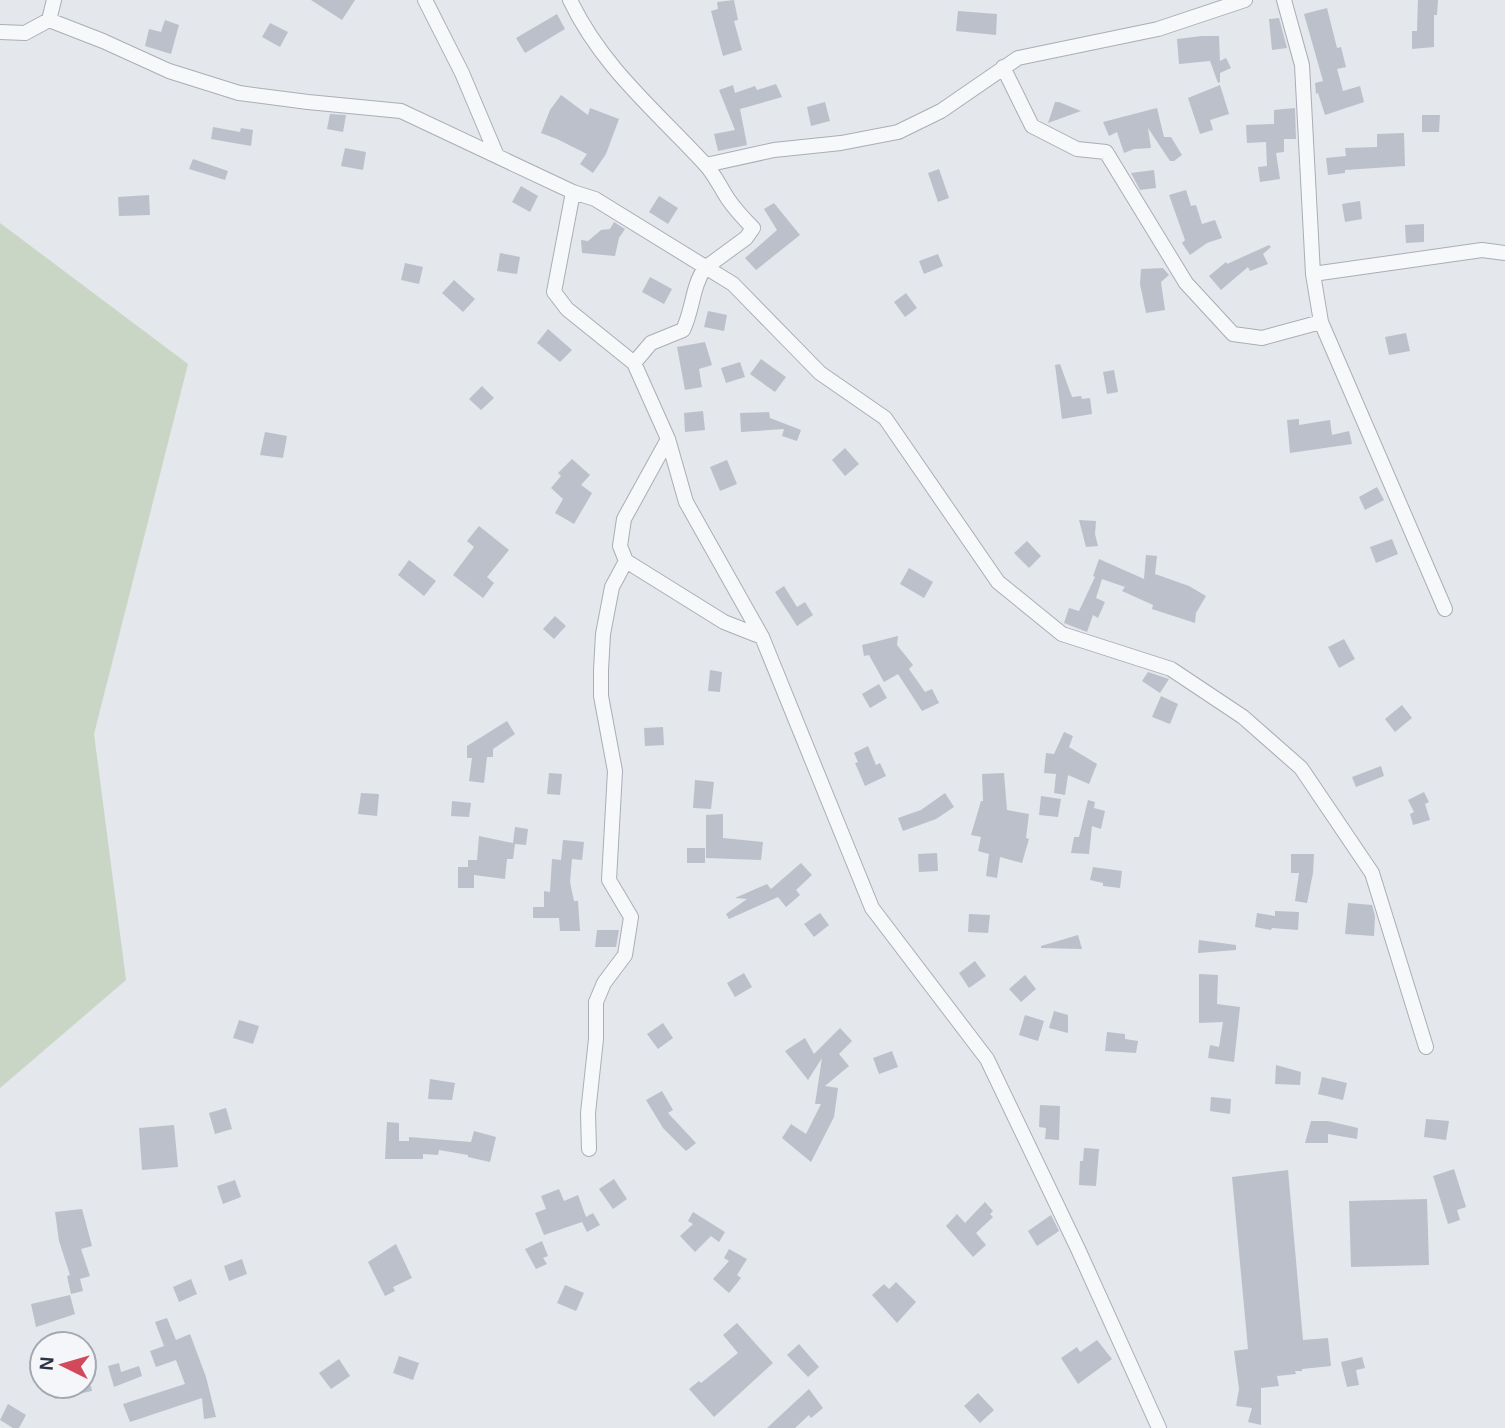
<svg xmlns="http://www.w3.org/2000/svg" width="1505" height="1428" font-family="Arial,sans-serif">
<style>
.green{fill:#c9d6c5}
.building{fill:#bbc0ca}
.lines{fill:none;stroke-linecap:round;stroke-linejoin:round}
.street-casing{stroke:#a9aeb7;stroke-width:16}
.street{stroke:#f7f8fa;stroke-width:14}
</style>
<rect width="100%" height="100%" fill="#e4e7ec"/>
<!-- green -->
<path class="green" d="M0,223L188,364L94,734L126,980L0,1088Z"/>
<!-- building -->
<path class="building" d="M311,0H355L342,20Z
M734,0L738,20L734,21L742,50L723,56L711,11L718,9L717,2Z
M1418,0H1438L1437,15H1434V47L1412,49V31H1417Z
M1327,8L1337,48L1341,47L1346,67L1337,69L1343,91L1360,86L1364,102L1325,115L1318,93L1316,94L1315,83L1323,81L1304,14Z
M958,11L997,14L996,35L956,31Z
M557,14L565,29L525,53L516,38Z
M1279,18L1287,48L1272,50L1269,19Z
M165,20L179,25L171,54L145,46L149,29L161,32Z
M270,23L288,32L280,47L262,37Z
M1202,36H1219L1220,61L1226,58L1231,68L1220,73V82L1218,83L1210,61L1179,64L1177,39Z
M776,84L782,97L740,109L747,145L718,151L714,134L735,130L719,90L733,85L735,93L755,86L757,90Z
M1220,85L1229,114L1210,120L1213,130L1200,134L1188,98Z
M561,95L588,115L590,108L619,119L606,154L593,173L580,164L587,154L557,139L541,133L550,110Z
M825,102L830,121L811,126L807,107Z
M1055,102H1059L1081,111L1048,123Z
M1157,108L1164,137H1171L1182,155L1174,161H1170L1148,128L1151,148L1134,149L1124,153L1117,132L1109,136L1103,122Z
M1295,108L1296,139H1284V152L1276,153L1280,179L1260,182L1258,167L1267,166L1266,142L1247,143L1246,125L1274,124V110Z
M330,114L346,115L343,132L327,129Z
M1422,115H1440L1439,132H1422Z
M213,127L240,132L241,128L253,130L251,146L211,139Z
M1404,133L1405,166L1345,170V173L1328,175L1326,158L1346,156L1345,148L1377,147V134Z
M345,148L366,152L363,170L341,166Z
M193,159L228,171L225,180L189,169Z
M939,169L949,198L938,202L928,173Z
M1154,170L1156,188L1140,190L1131,173Z
M521,186L538,196L530,212L512,202Z
M1186,190L1191,206L1196,205L1202,224L1215,220L1222,238L1207,243L1190,255L1182,243L1185,240L1169,195Z
M149,195L150,215L119,216L118,197Z
M659,196L678,208L668,224L649,212Z
M1360,201L1362,219L1345,222L1342,204Z
M774,203L800,235L756,270L745,258L777,230L764,209Z
M614,222L625,229L619,238L615,256L582,253L581,240L588,241L601,230L610,229Z
M1424,224V242L1406,243L1405,225Z
M1269,245L1271,247L1263,254L1268,264L1250,271L1248,267L1221,290L1209,276L1226,262L1227,264Z
M500,253L520,257L517,274L497,271Z
M938,254L943,266L924,274L919,261Z
M405,263L423,267L419,284L401,280Z
M1163,268L1169,275L1161,282L1165,310L1146,313L1140,284L1141,269Z
M650,277L672,289L664,304L642,292Z
M454,280L475,299L463,312L442,293Z
M906,293L917,308L905,317L894,302Z
M708,311L727,315L724,331L704,327Z
M548,329L572,350L560,362L537,343Z
M1406,333L1410,351L1389,355L1385,337Z
M705,342L712,365L699,369L702,387L685,390L677,347Z
M761,359L786,377L775,392L750,374Z
M740,362L745,377L726,383L721,368Z
M1060,364L1072,397L1081,396L1082,399L1090,398L1092,414L1062,419L1055,365Z
M1114,370L1118,392L1107,394L1103,372Z
M482,386L494,398L481,410L469,399Z
M703,411L705,430L685,432L684,413Z
M769,412L770,418L801,430L797,441L782,436L784,429L741,432L740,413Z
M1299,419V425L1330,420L1332,435L1349,431L1352,444L1290,453L1287,420Z
M265,432L287,436L283,458L260,455Z
M845,448L859,464L845,476L832,460Z
M572,459L590,475L581,485L592,493L574,524L555,513L563,499L551,488L561,476L558,473Z
M727,460L737,484L720,491L710,467Z
M1377,487L1384,500L1365,510L1359,497Z
M1079,520L1096,521L1095,534L1098,546L1086,547Z
M479,526L509,550L487,577L494,583L483,598L453,575L474,547L467,541Z
M1392,539L1398,554L1376,563L1370,547Z
M1027,541L1041,556L1029,568L1014,553Z
M1146,555L1157,556L1155,574L1189,586L1206,596L1196,613L1195,623L1152,609L1153,605L1122,591L1125,587L1102,579L1096,598L1105,602L1098,618L1093,615L1087,632L1064,623L1069,608L1079,611L1095,577L1093,576L1099,559L1144,579Z
M409,560L436,581L424,596L398,575Z
M909,568L933,582L924,598L900,584Z
M784,586L797,607L805,602L813,615L797,626L775,592Z
M555,616L566,626L554,639L543,629Z
M898,636L897,645L913,665L909,669L925,692L932,689L939,703L922,711L898,674L884,682L869,655L864,656L862,645Z
M1344,639L1355,659L1339,668L1328,647Z
M710,670L722,672L720,692L708,691Z
M1148,672L1169,679L1160,693L1142,681Z
M879,684L887,698L870,708L862,694Z
M1161,696L1178,704L1170,724L1152,717Z
M1402,705L1412,718L1395,732L1385,719Z
M507,721L515,734L493,749V757H487L484,783L469,781L472,758H467V746Z
M663,727L664,745L645,746L644,728Z
M1064,732L1073,736L1069,747L1097,764L1089,784L1068,775L1065,795L1054,793L1056,774L1044,773L1046,753L1054,754Z
M868,746L876,765L880,763L886,776L865,786L855,763L858,762L854,753Z
M1381,766L1384,776L1356,787L1352,777Z
M549,773L562,774L560,795L547,794Z
M1004,773L1007,810L1029,814L1026,838L1029,839L1022,863L1000,857L997,878L986,876L989,854L978,851L981,837L971,835L981,801H983L982,774Z
M695,780L714,782L711,809L693,808Z
M1424,792L1429,802L1425,804L1430,820L1413,825L1410,814L1414,812L1408,800Z
M361,793L379,794L377,816L358,814Z
M945,793L954,807L936,819L903,831L898,818L921,810Z
M1041,796L1061,799L1058,817L1039,815Z
M1088,800L1095,802L1094,808L1105,811L1101,829L1092,826L1089,854L1071,853L1074,837H1079Z
M452,801L471,803L469,817L451,816Z
M723,814V838L763,842L761,860L706,858V815Z
M515,827L528,829L526,845L515,844L513,859H507L505,879L474,875V888H458V867H468V860H477L479,836L513,843Z
M563,840L584,842L582,860L572,859L570,882L574,901H578L580,931H560L559,918H533V907H544V891L550,892L552,859L561,860Z
M687,848H705V863H687Z
M937,853L938,871L919,872L918,854Z
M1291,854H1314L1313,873L1307,903L1295,901L1299,873H1291Z
M801,863L812,875L796,890L800,895L786,907L778,897L729,919L726,914L747,899L735,898L767,884L771,889Z
M1093,867L1122,871L1120,888L1103,886V883L1090,880Z
M1348,903L1372,905L1375,916L1374,936L1345,934Z
M1275,911L1299,912L1298,930L1272,928L1271,930L1255,927L1257,913L1275,916Z
M820,913L829,925L814,937L804,924Z
M969,914L990,915L988,933L968,932Z
M597,930H619L616,947H595Z
M1078,935L1082,949L1041,948V946Z
M1199,940L1236,945V950L1198,953Z
M975,961L986,976L969,988L959,973Z
M744,973L752,987L735,997L727,983Z
M1199,974L1218,975L1217,1004L1240,1007L1234,1062L1208,1058L1210,1045L1219,1047L1223,1022L1199,1023Z
M1025,975L1036,989L1021,1002L1009,989Z
M1054,1011L1068,1015V1033L1049,1028Z
M1025,1015L1044,1021L1038,1041L1019,1035Z
M239,1020L259,1026L253,1044L233,1038Z
M663,1023L673,1038L658,1049L647,1034Z
M840,1028L852,1041L839,1054L849,1066L825,1086L838,1088L834,1117L811,1162L782,1138L791,1124L806,1134L821,1104H815L822,1058L808,1080L785,1051L805,1038L814,1054Z
M1107,1032L1125,1034V1039L1138,1041L1136,1053L1105,1051Z
M892,1051L898,1067L879,1074L873,1058Z
M1276,1065L1301,1072L1300,1085L1275,1084Z
M1322,1077L1347,1083L1343,1100L1318,1094Z
M430,1079L455,1083L452,1100L428,1099Z
M662,1091L673,1110L668,1113L696,1143L686,1151L663,1128L646,1100Z
M1211,1097L1231,1099L1230,1114L1210,1111Z
M1040,1105L1060,1106L1059,1140L1045,1139L1046,1128L1039,1127Z
M226,1108L232,1129L215,1134L209,1113Z
M1426,1119L1449,1121L1446,1140L1424,1137Z
M1311,1121H1328L1358,1128L1357,1139L1328,1134V1143H1305Z
M387,1122L399,1123V1141H409V1137L471,1142L474,1131L496,1137L490,1162L468,1157V1155L439,1150L438,1155L423,1154V1159H385Z
M174,1125L178,1167L142,1170L139,1128Z
M1084,1148L1099,1149L1096,1186L1079,1185L1080,1161H1083Z
M1454,1169L1466,1207L1457,1210L1460,1220L1448,1224L1433,1176Z
M1288,1170L1303,1340L1328,1338L1331,1366L1302,1369V1371H1295L1296,1374L1277,1376L1279,1386L1261,1388V1425L1248,1422L1252,1408L1236,1406L1239,1389L1234,1351L1248,1349L1232,1177Z
M614,1179L627,1199L613,1209L599,1189Z
M235,1180L241,1197L223,1204L217,1186Z
M559,1189L564,1201L578,1195L586,1217L593,1213L600,1225L587,1232L582,1222L544,1235L535,1213L546,1209L541,1196Z
M1427,1199L1429,1265L1351,1267L1349,1201Z
M985,1202L993,1211L990,1214L993,1217L976,1233L986,1245L973,1257L946,1226L957,1214L965,1223Z
M82,1209L92,1246L81,1249L90,1276L80,1279L83,1291L71,1294L67,1276L70,1275L59,1241L55,1212Z
M693,1212L725,1232L719,1242L711,1236L695,1252L680,1236L693,1224L688,1221Z
M1051,1215L1059,1231L1037,1246L1028,1231Z
M542,1241L548,1256L543,1258L547,1264L536,1269L525,1249Z
M396,1244L412,1278L393,1287L395,1291L385,1296L368,1262Z
M729,1249L747,1259L737,1275L741,1278L729,1293L713,1279L729,1261L724,1258Z
M242,1259L247,1274L229,1281L224,1266Z
M191,1279L197,1294L179,1302L173,1287Z
M896,1282L916,1302L897,1323L872,1295L884,1284L889,1289Z
M565,1285L584,1293L576,1311L557,1303Z
M70,1295L75,1314L36,1327L31,1304Z
M167,1318L176,1340L190,1334L206,1377L216,1417L204,1419L202,1398L130,1422L123,1404L185,1384L176,1360L156,1367L150,1351L164,1346L155,1322Z
M737,1323L773,1363L714,1417L689,1389L699,1381L701,1383L738,1353L723,1335Z
M1097,1340L1112,1359L1078,1384L1061,1358L1077,1347L1080,1352Z
M799,1344L819,1367L808,1377L787,1355Z
M399,1356L419,1363L413,1380L393,1373Z
M1362,1357L1365,1368L1356,1370L1359,1385L1347,1387L1341,1362Z
M339,1359L350,1376L331,1389L319,1373Z
M119,1363L121,1372L139,1366L142,1376L114,1387L108,1366Z
M52,1386H91L92,1391L55,1399Z
M809,1389L823,1408L811,1418L809,1415L795,1428H767Z
M978,1393L994,1410L980,1423L964,1406Z
M8,1404L26,1415L19,1428H13L0,1420Z"/>
<g class="lines">
<!-- street casing -->
<g class="street-casing">
<path id="street" d="M425,0L462,73L497,156
M570,0C602,67 655,110 704,163C714,173 720,187 728,199C735,209 744,219 753,228L746,238L705,268C692,286 693,310 683,330L651,343L634,363
M1284,0L1302,65L1313,274L1482,250L1505,253
M49,20L54,0
M0,32L25,33L49,20L103,41L169,71L239,93L308,102L401,111L573,192L554,292L567,309L634,363L668,439L686,502L762,637L872,908L987,1059L1078,1249L1159,1428
M1003,67L1032,126L1077,149L1106,152L1186,283L1233,334L1262,338L1321,322
M706,165L774,150L841,143L898,132L941,111L1018,58L1158,29L1245,0
M573,192L595,199L733,284L820,373L885,418L998,582L1062,634L1171,669L1243,717L1301,768L1372,873L1426,1047
M1313,274L1321,322L1445,609
M668,439L624,519L620,546L626,561L724,622L762,637
M589,1149L588,1113L596,1039V1002L604,983L625,955L631,917L609,880L615,771L601,696V670L603,634L612,587L626,561"/>
</g>
<!-- street -->
<use href="#street" class="street"/>
</g>
<!-- north arrow -->
<g transform="translate(63 1365) rotate(275)"><circle r="33" fill="#f4f6f9" stroke="#a4a8b1" stroke-width="2"/>
<path d="M0-5L12 26L0 18L-12 26Z" fill="#d1495b"/>
<text y="-10" font-size="19" font-weight="bold" text-anchor="middle" fill="#2b3445">N</text>
</g>
</svg>
